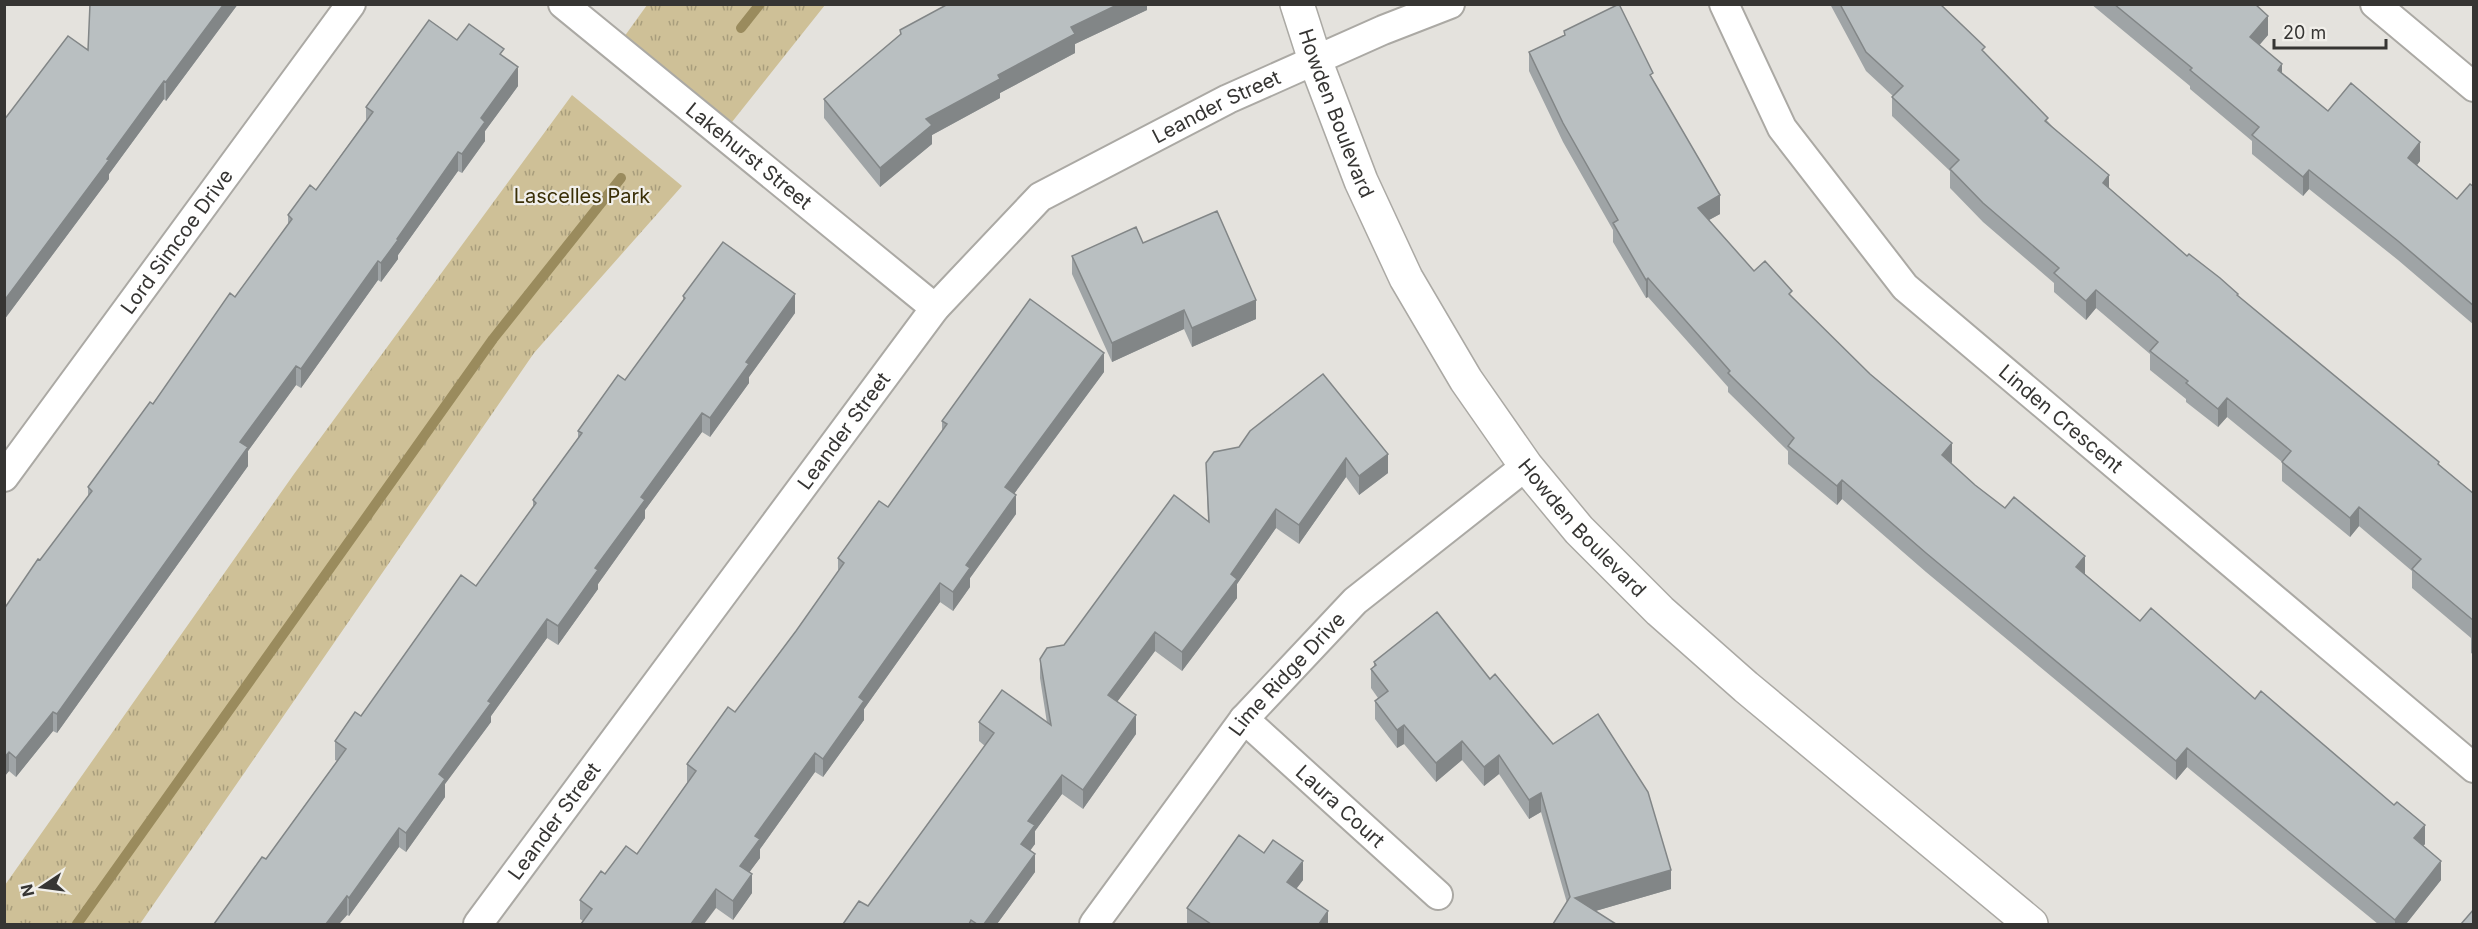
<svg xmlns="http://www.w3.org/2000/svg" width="2478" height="929" font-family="Inter,sans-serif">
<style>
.park{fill:url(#park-tufts)}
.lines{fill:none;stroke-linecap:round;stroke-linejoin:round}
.stream{stroke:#9a8b5d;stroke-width:10}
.minor-casing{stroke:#aba9a4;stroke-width:32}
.tertiary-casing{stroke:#aba9a4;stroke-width:36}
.minor{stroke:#fff;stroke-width:28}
.tertiary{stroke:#fff;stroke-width:33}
.wall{fill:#9fa4a6}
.shaded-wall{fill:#828687}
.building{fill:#b9bfc1;stroke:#828687;stroke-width:1.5}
.labels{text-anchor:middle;stroke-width:4.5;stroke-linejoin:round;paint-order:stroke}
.street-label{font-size:20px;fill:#363533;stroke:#f1efea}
.park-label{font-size:20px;fill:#3a2f06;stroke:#f1efea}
</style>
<defs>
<pattern id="park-tufts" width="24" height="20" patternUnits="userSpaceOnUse" patternTransform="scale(1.5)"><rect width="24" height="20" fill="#cec097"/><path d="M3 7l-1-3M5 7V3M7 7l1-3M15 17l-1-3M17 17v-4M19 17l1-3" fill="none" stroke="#a89d7c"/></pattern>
</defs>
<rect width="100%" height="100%" fill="#e4e2dd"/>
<!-- park -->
<path class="park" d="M647,5H825L732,122L624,37Z
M572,95L682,186L534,353L140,924H5V885L294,474Z"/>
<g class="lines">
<!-- stream -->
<path class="stream" d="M741,28L760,4
M77,924L493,339L621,178"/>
<!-- minor casing -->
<g class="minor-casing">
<g id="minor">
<path id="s1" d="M563,4L935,308"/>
<path id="s2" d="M1724,4L1782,128L1905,287L2474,768"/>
<path d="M2375,4L2474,87"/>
<path id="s3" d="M4,477L351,4"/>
<path id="s4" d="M1244,719L1438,895"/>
<path id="s5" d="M478,924L935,308L1040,197L1228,99L1383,30L1450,4"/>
<path id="s6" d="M1094,924L1244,719L1355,601L1526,466"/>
</g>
</g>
<!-- tertiary casing -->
<g class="tertiary-casing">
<g id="tertiary">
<path id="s7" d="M1297,4L1315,60L1361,181L1406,278L1466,380L1526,466L1579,530L1660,611L1746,687L2031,924"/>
</g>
</g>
<!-- minor -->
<use href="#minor" class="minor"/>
<!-- tertiary -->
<use href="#tertiary" class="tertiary"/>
</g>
<!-- wall -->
<path class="wall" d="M90,4H238L166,101L164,99L109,174V179L4,320V120L88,50Z
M1147,4V10L1075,44V53L1000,93V98L932,135V144L880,187L824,118V99L900,35V30Z
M1830,4H1940L2109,188L2187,256L2238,296L2474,494V655L2471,653V638L2412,588V571L2359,526L2350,537L2282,481V462L2227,417L2218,427L2186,402V399L2150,370V354L2096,308L2086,320L2054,292V283L1983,222L1950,188V171L1892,116V97L1893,96L1866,71Z
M2091,4H2255L2268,35L2259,45L2282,73L2328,111L2420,161L2417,165L2457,199L2474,187V325L2398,260L2309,189L2303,196L2252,154V141L2190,89V86Z
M1564,31L1653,80L1720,214L1709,220L1754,271L1792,297L1952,462L1951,464L1975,485L2085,574L2140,621L2255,699L2425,844L2423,846L2441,880L2406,924H2378L2187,767L2176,780L1926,572L1842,499L1837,505L1788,464V451L1728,392V387L1648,297L1646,298L1613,242V230L1563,142L1529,71V52L1564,36Z
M457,40L504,57L518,86L485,131V141L462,173L458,171L398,255V259L381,282L378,280L301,388L296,385L248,451V466L57,733L53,731L16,777L9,771L4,777V609L88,497V487L235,297L288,225V215L316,190L366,120V107Z
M1143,243L1256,319L1192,347L1184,329L1112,362L1072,274V256Z
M683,296L795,313L749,377V383L710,437L702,432L645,510V518L598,584V589L558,645L547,638L491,716V722L445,784V797L406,852L399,847L349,916L347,915L339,924H214L266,859L337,761L335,760V741L361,716L476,586L533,507V500L578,438V431L625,380L683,301Z
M1104,372L1014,494L1016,514L970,578V587L953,611L940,602L864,709V720L823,777L815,772L760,849V858L749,872L752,893L733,920L716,908L583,921L580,919V900L605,874L637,854L687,783V764L735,712L796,631L838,572V558L888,507L942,431V421Z
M1323,374L1388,473L1359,495L1346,477L1299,544L1276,528L1237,584V598L1182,671L1155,651L1117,702L1136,734L1083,809L1062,794L1035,831V844L1030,850L1035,872L997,924H843L868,906L985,746L979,741V722L1047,723L1040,678V659L1064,645L1208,521L1206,463L1239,447Z
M1374,662L1490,679L1671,889L1595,911L1567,903L1541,812L1529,819L1499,774L1484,786L1462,760L1436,782L1404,744L1397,748L1375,719V701L1378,698L1371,688V669L1374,666Z
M1264,853L1303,880L1296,889L1328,924H1187V908Z"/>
<!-- shaded-wall -->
<path class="shaded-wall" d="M224,4H238L166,101V82Z
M1119,4H1147V10L1075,44V53L1000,93V98L932,135V144L880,187V168L926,119L998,75L1071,27Z
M2268,16V35L2250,56V37Z
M2282,64V83L2278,70Z
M518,67V86L485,131V141L462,173V154L481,118Z
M164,81V99L109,174V179L4,320V301Z
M2420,142V161L2408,177V158Z
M458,152V171L398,255V259L381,282V263L397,239Z
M2309,170V189L2303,196V177Z
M2109,175V194L2103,183Z
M1720,195V214L1698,226V208Z
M378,261V280L301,388V369Z
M1648,278V297L1646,298V280Z
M2096,290V308L2086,320V301Z
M795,294V313L749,377V383L710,437V418L746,362Z
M1256,300V319L1192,347V328Z
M1184,310V329L1112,362V343Z
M1104,353V372L1005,506V487Z
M296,366V385L248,451V466L57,733V714L240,442Z
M2227,398V417L2218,427V409Z
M702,413V432L645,510V518L598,584V589L558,645V626L641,497Z
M1952,443V462L1942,474V455Z
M1388,454V473L1359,495V476Z
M1346,458V477L1299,544V525Z
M1842,480V499L1837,505V486Z
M1016,495V514L970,578V587L953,611V592L966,565Z
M2359,507V526L2350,537V518Z
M1276,509V528L1237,584V598L1182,671V652L1231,574Z
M2085,556V575L2076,567Z
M940,583V602L864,709V720L823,777V759L859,697Z
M547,619V638L491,716V722L445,784V797L406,852V833L439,774L488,701Z
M1155,632V651L1108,714V695Z
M53,712V731L16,777V758Z
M1136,715V734L1083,809V790Z
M1404,725V744L1397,748V730Z
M1462,741V760L1436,782V763Z
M2187,748V767L2176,780V761Z
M9,752V771L4,777V758Z
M815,753V772L760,849V858L740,885V866L755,836Z
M1499,755V774L1484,786V767Z
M1062,775V794L1035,831V844L1021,863V844L1028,821Z
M1541,793V812L1529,819V800Z
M2425,825V844L2414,857V838Z
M399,828V847L349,916V898Z
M1035,854V872L997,924H984Z
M1303,861V880L1287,901V882Z
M2441,861V880L2406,924H2395V920Z
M1671,870V889L1575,917V898Z
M752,874V893L733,920V901Z
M716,889V908L704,924H691Z
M347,896V915L339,924H326Z
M1328,911V924H1319Z"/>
<!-- building -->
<path class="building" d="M90,4H224L166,82L164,81L107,159L109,160L4,301V120L68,36L88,50Z
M948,4H1119L1071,27L1075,34L998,75L1000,79L926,119L932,125L880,168L824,99L901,34L900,30Z
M1619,4L1653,73L1650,75L1720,195L1698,208L1754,271L1765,261L1792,291L1789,294L1870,374L1952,443L1942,455L1975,485L2005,508L2014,497L2085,556L2076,567L2140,621L2151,608L2255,699L2261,691L2394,805L2397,802L2425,825L2414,838L2441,861L2395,920L2187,748L2176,761L1926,553L1842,480L1837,486L1788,446L1794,438L1728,373L1730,371L1648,278L1646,280L1613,223L1618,220L1563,123L1529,52L1565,35L1564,31Z
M1840,4H1940L1985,47L1982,50L2048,118L2045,121L2109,175L2103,183L2187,256L2189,254L2220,278L2238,294L2237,295L2439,462L2438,464L2474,494V621L2412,569L2421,559L2359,507L2350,518L2282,462L2291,451L2227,398L2218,409L2186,383L2188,381L2150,351L2158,342L2096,290L2086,301L2054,273L2059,268L1983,203L1950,169L1959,160L1892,97L1903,86L1866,52Z
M2114,4H2255L2268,16L2250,37L2282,64L2278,70L2328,111L2351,83L2420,142L2408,158L2457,199L2470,184L2474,187V306L2398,241L2309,170L2303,177L2252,135L2259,127L2190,70L2192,68Z
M429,20L457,40L469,24L504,49L500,54L518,67L481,118L485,122L462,154L458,152L397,239L398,240L381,263L378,261L301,369L296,366L240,442L248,447L57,714L53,712L16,758L9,752L4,758V609L38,559L40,560L92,491L88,487L150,402L153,404L230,293L235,297L292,219L288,215L310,185L316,190L373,112L366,107Z
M1217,211L1256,300L1192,328L1184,310L1112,343L1072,256L1136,227L1143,243Z
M723,242L795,294L746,362L749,364L710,418L702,413L641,497L645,500L595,568L598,570L558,626L547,619L488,701L491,703L439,774L445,779L406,833L399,828L349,898L347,896L326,924H214L262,857L266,859L346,749L335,741L355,712L361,716L461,575L476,586L536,503L533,500L582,433L578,431L618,375L625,380L685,298L683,296Z
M1030,299L1104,353L1005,487L1016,495L966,565L970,568L953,592L940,583L859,697L864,701L823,759L815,753L755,836L760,839L740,866L752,874L733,901L716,889L691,924H581L592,909L580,900L601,871L605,874L626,846L637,854L696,771L687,764L728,707L735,712L796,631L844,563L838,558L879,501L888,507L947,424L942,421Z
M1323,374L1388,454L1359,476L1346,458L1299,525L1276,509L1231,574L1237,579L1182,652L1155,632L1108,695L1136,715L1083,790L1062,775L1028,821L1035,825L1021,844L1035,854L984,924H977L971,920L969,924H843L859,901L868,906L994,733L979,722L1002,690L1051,725L1040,659L1047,648L1064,645L1174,495L1209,522L1206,463L1214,452L1239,447L1250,431Z
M1437,612L1490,679L1495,674L1553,744L1598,714L1648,792L1671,870L1575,898L1616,924H1553L1570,897L1541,793L1529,800L1499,755L1484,767L1462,741L1436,763L1404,725L1397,730L1375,701L1388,691L1371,669L1376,665L1374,662Z
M1239,835L1264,853L1273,840L1303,861L1287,882L1328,911L1319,924H1211L1187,908Z
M2474,909V924H2461Z"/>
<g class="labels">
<!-- street labels -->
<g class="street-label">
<text dy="7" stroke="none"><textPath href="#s5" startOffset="1118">Leander Street</textPath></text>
<text dy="7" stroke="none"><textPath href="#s7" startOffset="116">Howden Boulevard</textPath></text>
<text dy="7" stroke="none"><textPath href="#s1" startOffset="240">Lakehurst Street</textPath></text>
<text dy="7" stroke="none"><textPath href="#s3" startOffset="292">Lord Simcoe Drive</textPath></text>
<text dy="7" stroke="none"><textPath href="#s2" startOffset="542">Linden Crescent</textPath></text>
<text dy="7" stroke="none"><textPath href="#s5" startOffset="614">Leander Street</textPath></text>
<text dy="7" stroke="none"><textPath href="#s7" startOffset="602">Howden Boulevard</textPath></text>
<text dy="7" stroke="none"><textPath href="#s6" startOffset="316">Lime Ridge Drive</textPath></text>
<text dy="7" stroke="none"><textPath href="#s4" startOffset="130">Laura Court</textPath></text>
<text dy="7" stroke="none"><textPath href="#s5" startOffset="128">Leander Street</textPath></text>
</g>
<!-- park labels -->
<g class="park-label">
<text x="582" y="203">Lascelles Park</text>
</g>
</g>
<!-- border -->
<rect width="2478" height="929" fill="none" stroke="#363533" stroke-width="12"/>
<!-- north arrow -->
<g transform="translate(42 887) rotate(257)" stroke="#f1efea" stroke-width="4.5" paint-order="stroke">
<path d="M0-4.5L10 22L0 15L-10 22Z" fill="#363533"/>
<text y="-9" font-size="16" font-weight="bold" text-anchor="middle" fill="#363533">N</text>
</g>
<!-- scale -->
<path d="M2274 39v9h112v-9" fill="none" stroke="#363533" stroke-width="3"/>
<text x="2283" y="39" font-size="18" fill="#363533" stroke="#f1efea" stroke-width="4.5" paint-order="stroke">20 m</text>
</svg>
